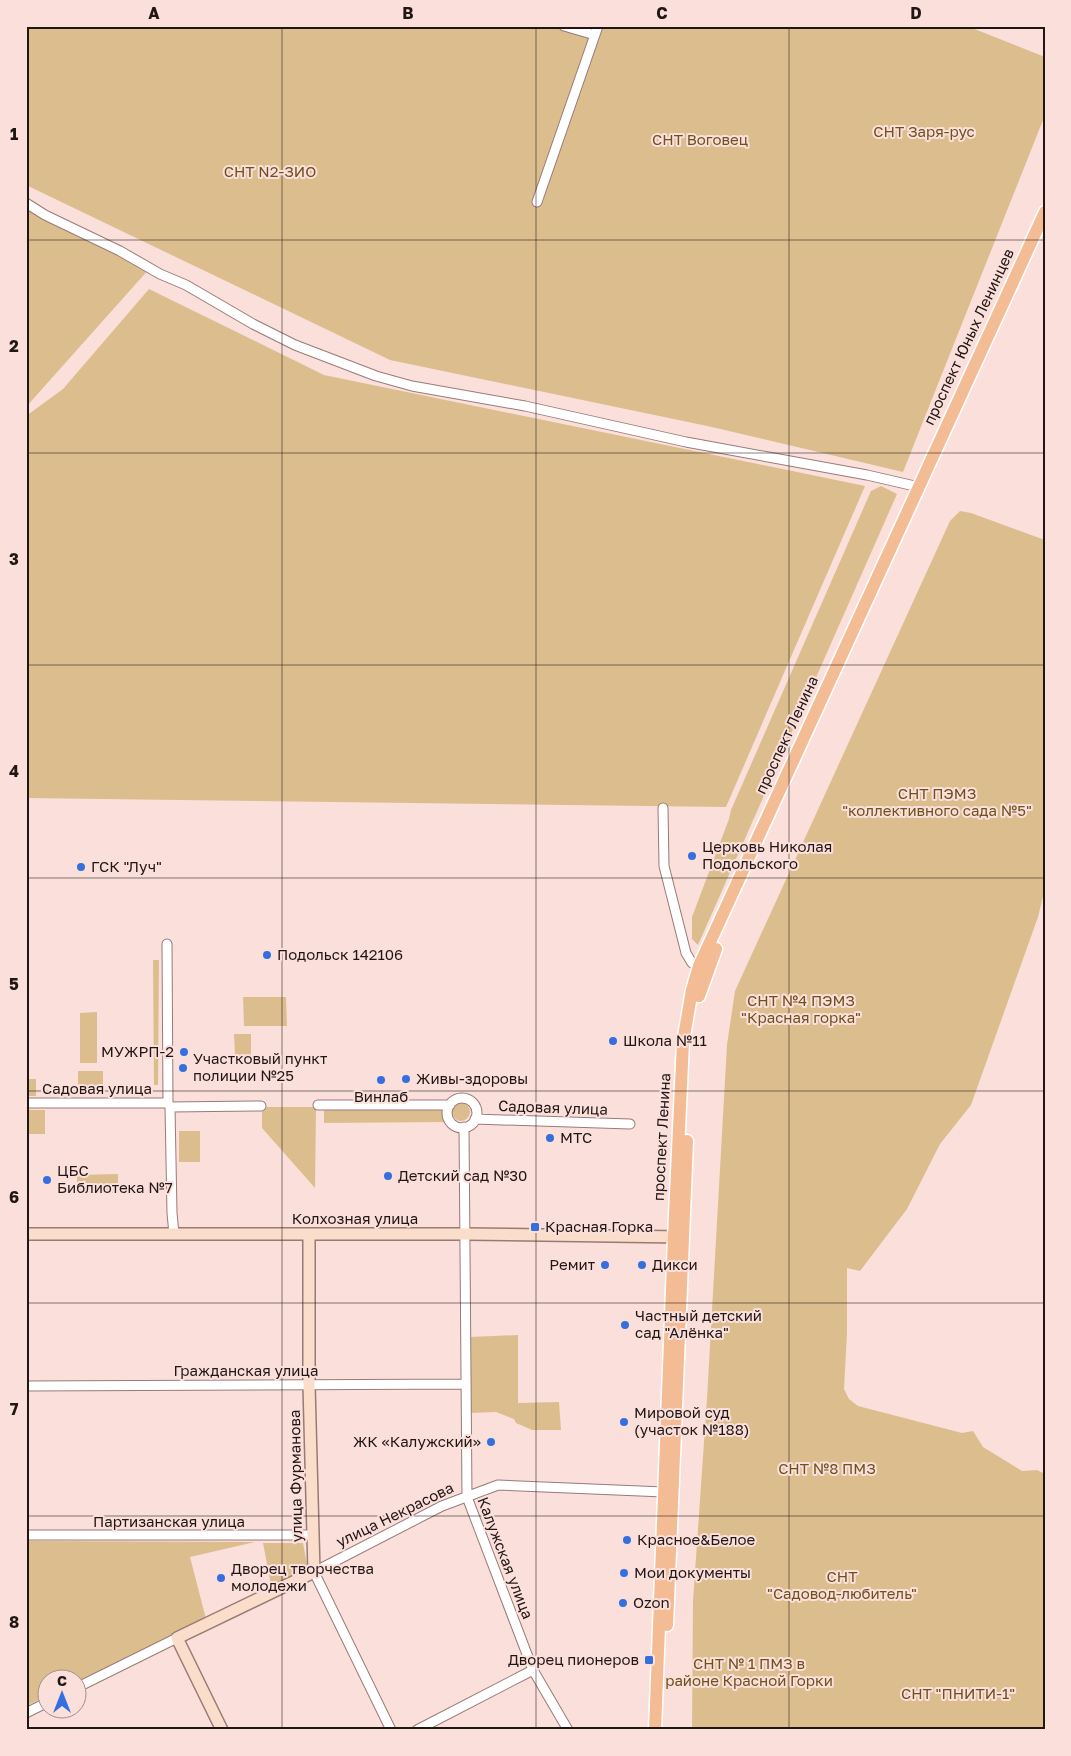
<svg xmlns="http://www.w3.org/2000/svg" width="1071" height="1756" font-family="'Golos Text',sans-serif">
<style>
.green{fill:#dcbe8e}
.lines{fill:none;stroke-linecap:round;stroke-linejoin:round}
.street-casing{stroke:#997b76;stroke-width:11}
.secondary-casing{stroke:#997b76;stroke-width:14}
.primary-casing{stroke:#fff;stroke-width:15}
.street{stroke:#fff;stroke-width:9}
.secondary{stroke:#faddca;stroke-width:11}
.primary{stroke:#f4bc94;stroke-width:12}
.grid{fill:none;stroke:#221614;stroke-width:1;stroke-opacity:0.55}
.poi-dot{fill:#346fdd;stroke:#fadfdb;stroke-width:2}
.labels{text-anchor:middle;stroke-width:4;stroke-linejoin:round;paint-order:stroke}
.park-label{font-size:15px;fill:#6e511c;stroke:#fadfdb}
.street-label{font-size:15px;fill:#221614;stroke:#fadfdb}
.poi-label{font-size:15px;fill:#221614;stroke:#fadfdb;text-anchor:start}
.neatline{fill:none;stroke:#221614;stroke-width:2}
.grid-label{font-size:16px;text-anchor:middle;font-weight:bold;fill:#221614}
</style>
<rect width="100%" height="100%" fill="#fadfdb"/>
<!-- green -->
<path class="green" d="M26,26H967L1045,57V115L903,472L712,427L390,360L26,185Z
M26,201L150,268L26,407Z
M149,289L324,375L865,486L726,807L26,798V416L63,389Z
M881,486L897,494L698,945L692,939V917L729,819L731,810L871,491Z
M960,511L971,513L1045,540V888L1038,917L971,1105L940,1144L907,1209L860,1271L847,1268V1333L844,1389L849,1399L858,1406L962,1433L973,1431L983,1447L1022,1471L1037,1470L1045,1474V1730H692L693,1601L707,1399L727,1045L735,991L950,521Z
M153,960H159L158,1085H154Z
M243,997H286L287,1026H244Z
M97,1012V1063H80V1013Z
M234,1034H251V1055H235Z
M78,1071H103V1095H78Z
M26,1079H36V1096H26Z
M452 1112a9 9 0 1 1 18 0a9 9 0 1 1-18 0Z
M265,1107H316L315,1188L262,1128V1110H265Z
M445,1107V1122L324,1123V1108Z
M26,1110H45V1134H26Z
M179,1131H200V1162H179Z
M118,1174V1193H77V1175Z
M518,1335V1403L559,1402L561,1430H532L516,1423L514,1419L496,1412L470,1413V1337Z
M26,1541L255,1542L190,1557L206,1619L78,1681V1678H48L47,1696L26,1706Z
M263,1543H303L308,1570L271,1585Z"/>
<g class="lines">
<!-- street casing -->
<g class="street-casing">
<path id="street" d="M564,26L595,35
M537,202L598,26
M26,203L45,215L120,251L160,274L186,285L253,324L295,345L376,376L412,386L525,406L686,442L867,475L919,487
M663,808L664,866L686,953L692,963L699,966
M167,944L168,1103L170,1107L172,1213L174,1234
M447 1113a15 15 0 1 1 30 0a15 15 0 1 1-30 0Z
M26,1103H168
M318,1105H450
M170,1107L261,1106
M475,1119L630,1124
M464,1127L467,1497L533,1670L568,1730
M26,1386L466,1384
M26,1535H312
M78,1687L177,1638
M26,1713L48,1702
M391,1730L314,1572L442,1506L498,1485L664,1492
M417,1730L533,1670"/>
</g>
<!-- secondary casing -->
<g class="secondary-casing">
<path id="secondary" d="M26,1234H465L682,1237
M222,1730L177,1638L314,1572L309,1385V1234"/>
</g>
<!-- primary casing -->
<g class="primary-casing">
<path id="primary" d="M699,996L716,949
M667,1625L687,1141
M655,1730L674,1237L683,1042L692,990L699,966L1045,212"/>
</g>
<!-- street -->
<use href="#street" class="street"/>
<!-- secondary -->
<use href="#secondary" class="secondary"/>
<!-- primary -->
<use href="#primary" class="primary"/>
</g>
<!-- grid -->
<path class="grid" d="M282,26V1730M536,26V1730M789,26V1730M26,240H1045M26,453H1045M26,665H1045M26,878H1045M26,1091H1045M26,1303H1045M26,1516H1045"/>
<!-- markers -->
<g class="poi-dot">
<circle cx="692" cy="856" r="5"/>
<circle cx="81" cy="867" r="5"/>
<circle cx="267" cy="955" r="5"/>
<circle cx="613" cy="1041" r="5"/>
<circle cx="184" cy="1052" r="5"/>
<circle cx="183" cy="1068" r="5"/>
<circle cx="406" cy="1079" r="5"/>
<circle cx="381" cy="1080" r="5"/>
<circle cx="550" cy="1138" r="5"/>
<circle cx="388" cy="1176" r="5"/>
<circle cx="47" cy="1180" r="5"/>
<rect x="530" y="1222" width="10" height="10" rx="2.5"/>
<circle cx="605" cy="1265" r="5"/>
<circle cx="642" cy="1265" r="5"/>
<circle cx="625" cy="1325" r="5"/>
<circle cx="624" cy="1422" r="5"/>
<circle cx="491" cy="1442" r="5"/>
<circle cx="627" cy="1540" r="5"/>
<circle cx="624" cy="1573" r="5"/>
<circle cx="221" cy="1578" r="5"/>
<circle cx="623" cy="1603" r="5"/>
<rect x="644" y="1655" width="10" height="10" rx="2.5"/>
</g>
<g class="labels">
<!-- park labels -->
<g class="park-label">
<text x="924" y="137">СНТ Заря-рус</text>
<text x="700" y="145">СНТ Воговец</text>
<text x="270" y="177">СНТ N2-ЗИО</text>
<text x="937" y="799">СНТ ПЭМЗ<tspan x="937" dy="17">"коллективного сада №5"</tspan></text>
<text x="801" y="1006">СНТ №4 ПЭМЗ<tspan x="801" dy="17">"Красная горка"</tspan></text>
<text x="827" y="1474">СНТ №8 ПМЗ</text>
<text x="842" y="1582">СНТ<tspan x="842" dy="17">"Садовод-любитель"</tspan></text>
<text x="749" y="1669">СНТ № 1 ПМЗ в<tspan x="749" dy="17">районе Красной Горки</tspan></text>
<text x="958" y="1699">СНТ "ПНИТИ-1"</text>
</g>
<!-- street labels -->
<g class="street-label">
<text transform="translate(969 337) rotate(-65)" y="5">проспект Юных Ленинцев</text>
<text transform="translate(787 735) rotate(-65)" y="5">проспект Ленина</text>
<text x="97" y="1094">Садовая улица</text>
<text transform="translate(553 1108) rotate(2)" y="5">Садовая улица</text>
<text transform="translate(662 1137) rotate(-87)" y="5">проспект Ленина</text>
<text x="355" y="1224">Колхозная улица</text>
<text x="246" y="1376">Гражданская улица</text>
<text transform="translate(296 1476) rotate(-91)" y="5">улица Фурманова</text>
<text transform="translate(395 1515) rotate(-26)" y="5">улица Некрасова</text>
<text x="169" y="1527">Партизанская улица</text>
<text transform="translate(505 1558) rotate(69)" y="5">Калужская улица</text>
</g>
<!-- poi labels -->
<g class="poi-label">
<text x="702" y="852">Церковь Николая<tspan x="702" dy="17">Подольского</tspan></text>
<text x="91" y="872">ГСК "Луч"</text>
<text x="277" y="960">Подольск 142106</text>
<text x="623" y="1046">Школа №11</text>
<text x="174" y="1057" text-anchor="end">МУЖРП-2</text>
<text x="193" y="1064">Участковый пункт<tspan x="193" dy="17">полиции №25</tspan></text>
<text x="416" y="1084">Живы-здоровы</text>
<text x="381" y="1102" text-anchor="middle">Винлаб</text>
<text x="560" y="1143">МТС</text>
<text x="57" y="1176">ЦБС<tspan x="57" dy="17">Библиотека №7</tspan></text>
<text x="398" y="1181">Детский сад №30</text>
<text x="545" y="1232">Красная Горка</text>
<text x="595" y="1270" text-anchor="end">Ремит</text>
<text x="652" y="1270">Дикси</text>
<text x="635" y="1321">Частный детский<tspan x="635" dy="17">сад "Алёнка"</tspan></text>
<text x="634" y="1418">Мировой суд<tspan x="634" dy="17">(участок №188)</tspan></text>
<text x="481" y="1447" text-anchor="end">ЖК «Калужский»</text>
<text x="637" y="1545">Красное&amp;Белое</text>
<text x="231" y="1574">Дворец творчества<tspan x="231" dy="17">молодежи</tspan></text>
<text x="634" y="1578">Мои документы</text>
<text x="633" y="1608">Ozon</text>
<text x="639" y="1665" text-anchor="end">Дворец пионеров</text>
</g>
</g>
<!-- border -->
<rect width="1071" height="1756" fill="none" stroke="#fadfdb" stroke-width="55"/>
<!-- north arrow -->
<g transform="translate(62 1694)"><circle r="24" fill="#fadfdb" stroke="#a48f8b"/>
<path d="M0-4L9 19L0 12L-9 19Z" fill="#346fdd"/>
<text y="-8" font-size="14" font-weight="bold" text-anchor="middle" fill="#221614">С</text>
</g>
<rect x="28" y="28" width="1016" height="1700" class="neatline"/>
<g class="grid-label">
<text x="154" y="19">A</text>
<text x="408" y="19">B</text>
<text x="662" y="19">C</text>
<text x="916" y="19">D</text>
<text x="14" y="140">1</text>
<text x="14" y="352">2</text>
<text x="14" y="565">3</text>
<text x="14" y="777">4</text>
<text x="14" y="990">5</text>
<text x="14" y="1203">6</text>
<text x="14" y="1415">7</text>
<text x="14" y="1628">8</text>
</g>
</svg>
